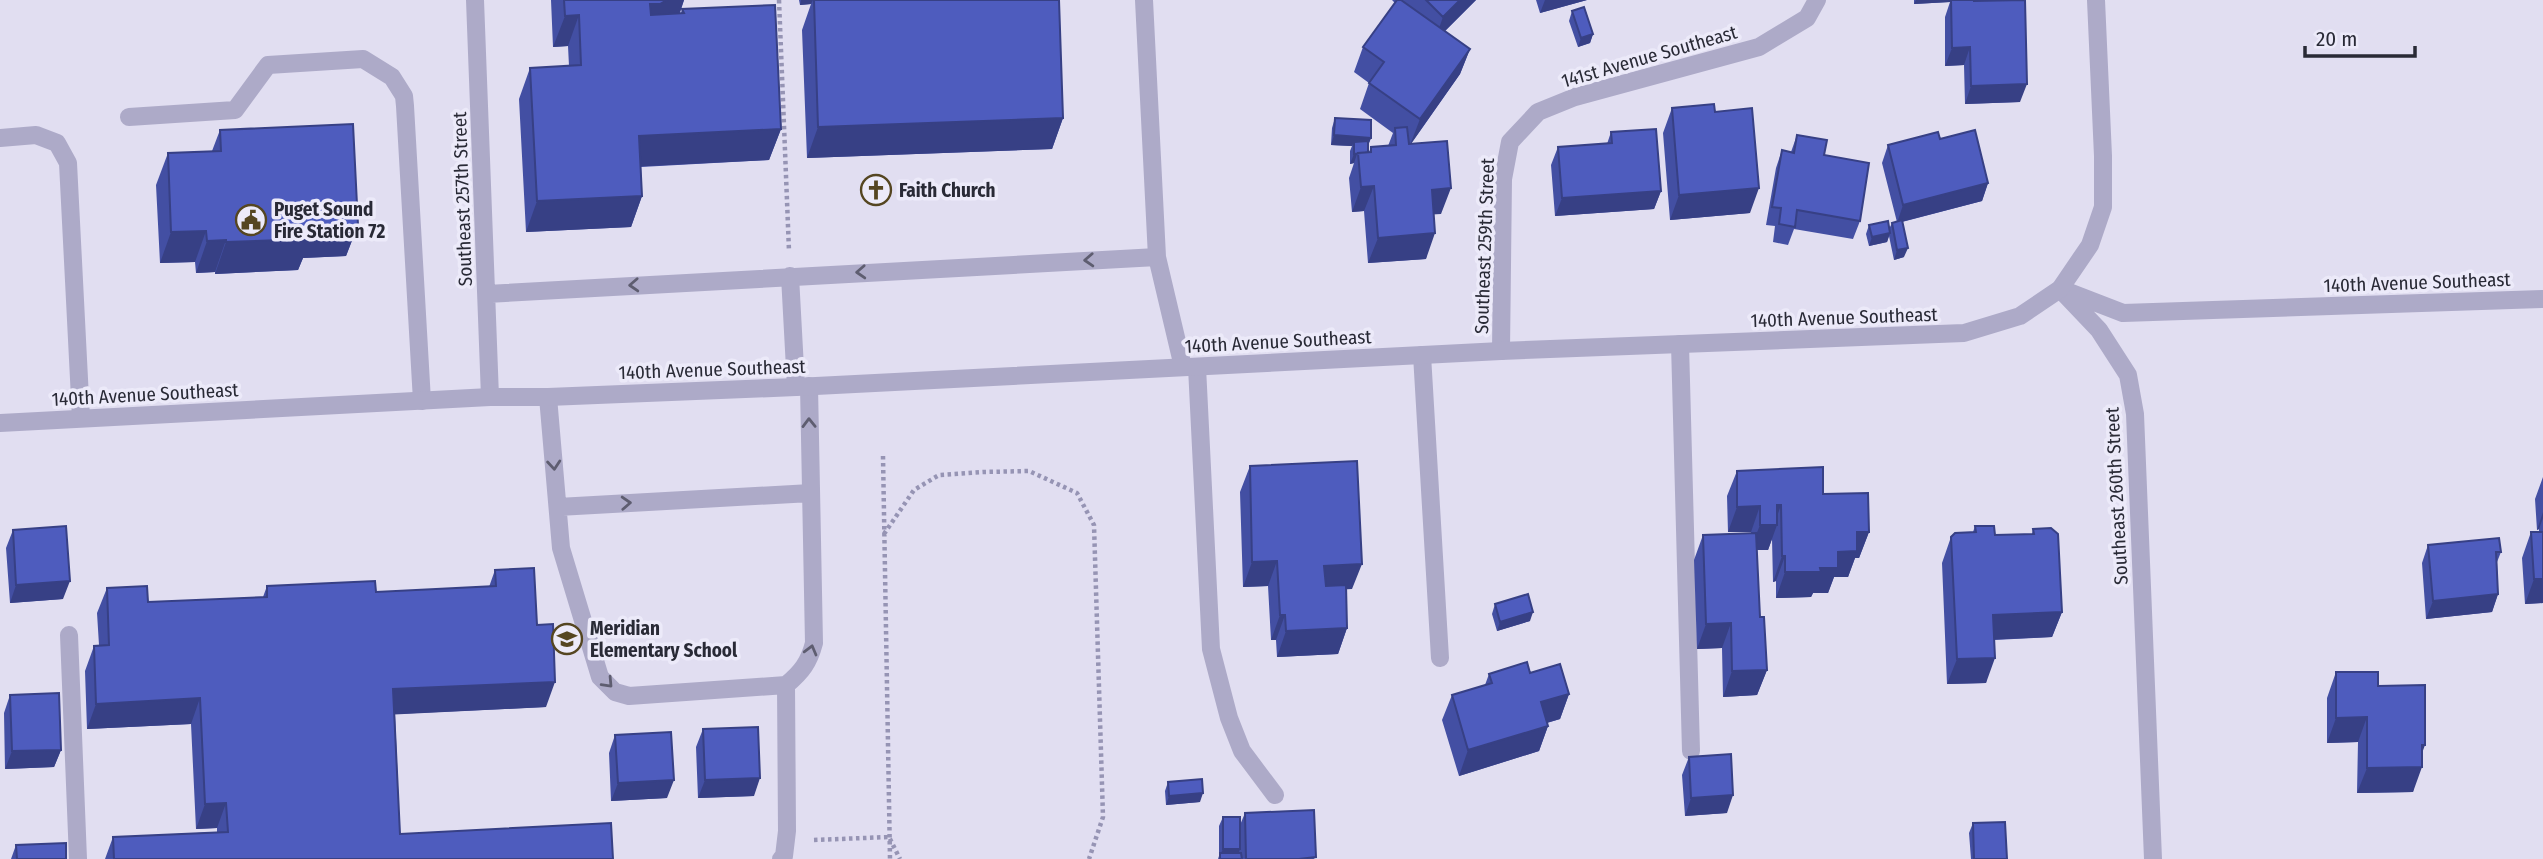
<svg xmlns="http://www.w3.org/2000/svg" width="2543" height="859" font-family="'Fira Sans Condensed',sans-serif">
<style>
.lines{fill:none;stroke-linecap:round;stroke-linejoin:round}
.path{stroke:#9694b4;stroke-width:4.5;stroke-dasharray:3.5 3.5;stroke-linecap:butt}
.service{stroke:#adaac8;stroke-width:18}
.minor{stroke:#adaac8;stroke-width:18}
.tertiary{stroke:#adaac8;stroke-width:18}
.wall{fill:#434fa3}
.shaded-wall{fill:#374085}
.building{fill:#4e5cbe;stroke:#374085;stroke-width:2}
.oneway{stroke:#5e5d70}
.labels{text-anchor:middle;stroke-width:7;stroke-linejoin:round;paint-order:stroke}
.street-label{font-size:19px;fill:#292a36;stroke:#eceaf9}
.poi-label{font-size:19px;font-weight:bold;fill:#292a36;stroke:#eceaf9;text-anchor:start}
</style>
<rect width="100%" height="100%" fill="#e1def1"/>
<g class="lines">
<!-- path -->
<path class="path" d="M779,0L789,251
M883,456L890,859
M884,534L914,490L939,475L983,472L1029,471L1077,493L1094,525L1103,817L1089,859
M814,840L889,837L900,859"/>
<!-- service -->
<path class="service" d="M475,0L490,397
M1144,0L1157,257L1183,367
M129,117L235,110L268,65L363,59L392,77L404,96L405,106L422,401
M0,138L36,135L57,143L68,163L81,418
M790,276L796,387
M487,294L1157,257
M1680,344L1691,751
M1422,355L1440,658
M1197,367L1211,649L1229,718L1242,751L1275,795
M548,397L561,548L600,677L615,692L629,696L786,685C802,672 809,662 814,643L809,386
M558,507L811,493
M69,635L78,859
M781,859L784,856L787,831L786,685"/>
<!-- minor -->
<path class="minor" d="M2060,289L2099,330L2128,375L2135,414L2153,859
M2066,291L2123,313L2543,299
M1501,351L1503,179L1510,142L1538,112L1575,97L1759,47L1807,18L1817,0"/>
<!-- tertiary -->
<path class="tertiary" d="M0,423L490,397H548L796,387L1501,351L1964,333L2020,316L2060,289L2090,245L2103,207V156L2096,0"/>
</g>
<!-- wall -->
<path class="wall" d="M551,0H684L680,13H681L682,9L781,129L769,160L641,167L642,196L631,227L526,232L519,99L530,68L569,66L568,46L553,47Z
M799,0H1059L1063,118L1052,149L807,158L802,30L811,4L800,5Z
M1392,0H1476L1445,31L1470,49L1460,74L1411,144L1441,214H1434L1426,259L1368,263L1364,211L1352,212L1349,178L1354,163L1350,164V151L1352,146L1331,145L1332,128L1335,118L1371,138L1368,146V152H1369L1371,147L1388,146L1393,133L1360,109L1369,83L1354,72L1363,47L1395,3Z
M1536,0H1587L1540,13Z
M1914,0H1977L2020,102L1965,104L1964,65L1945,66V17L1950,2L1914,4Z
M1572,11L1593,34L1590,43L1578,47L1569,21Z
M1672,108L1715,112L1750,213L1670,220L1663,133Z
M220,130L358,225L346,256L303,258L298,270L215,274V272L196,273L195,262L160,263L156,185L168,153L212,151Z
M1611,132L1661,191L1654,209L1555,216L1551,165L1558,147L1607,144Z
M1797,135L1824,155L1860,221L1853,239L1794,229L1788,245L1773,242L1775,226L1766,225L1776,168L1782,150L1791,152Z
M1940,139L1988,183L1982,201L1902,222L1904,257L1894,260L1889,236L1887,242L1869,246L1866,234L1869,225L1889,229L1892,223L1897,222L1882,163L1888,145Z
M1250,466L1352,589H1346L1347,628L1338,654L1277,657L1276,640H1271L1268,586L1243,587L1240,492Z
M1737,471L1823,494L1869,532L1859,558H1855L1848,577H1834L1828,593H1813L1811,597L1776,598V581L1773,582L1772,539L1768,550H1757L1760,617L1767,670L1757,695L1723,697L1722,648L1697,649L1694,560L1703,535L1751,533V532H1728L1727,496Z
M2543,477V603L2525,604L2522,558L2531,532H2539V529L2537,530L2535,499Z
M1975,526L1995,535L2032,534L2033,529L2062,612L2052,637L1994,640L1986,683L1947,684L1942,563L1951,537L1973,532Z
M13,530L63,599L10,603L6,548Z
M2428,545L2501,552L2497,562L2498,594L2492,612L2426,619L2422,563Z
M495,570L537,625L546,707L395,714L400,834L613,859H105L113,837L217,832V828L196,829L191,724L87,729L85,671L94,646L99,645L97,613L107,588L148,602L263,597L267,586L376,592L489,587Z
M1495,604L1530,621L1497,631L1492,614Z
M2336,672L2378,686L2422,752L2413,792L2357,793L2358,742L2327,743V698Z
M1530,673L1569,694L1560,719L1547,723L1548,726L1539,751L1459,776L1442,720L1452,695L1485,685L1489,674Z
M10,695L61,750L54,767L5,769L4,713Z
M703,729L754,796L698,798L696,747Z
M615,735L667,798L611,801L609,753Z
M1689,757L1727,813L1685,816L1682,775Z
M1168,782L1200,802L1166,805L1165,791Z
M1245,813L1315,859H1218L1219,856V826L1223,817L1240,825Z
M1973,823L2007,859H1971L1969,833Z
M16,845L66,859H11Z"/>
<!-- shaded-wall -->
<path class="shaded-wall" d="M667,0H684L673,31L649,35L650,4Z
M801,0H813L811,4L800,5Z
M1460,0H1476L1434,42L1443,17Z
M1545,0H1587L1540,13Z
M1916,0H1951L1950,2L1914,4Z
M579,15L568,46L553,47L565,16Z
M1593,34L1590,43L1578,47L1581,38Z
M1970,47L1964,65L1945,66L1952,48Z
M1470,49L1460,74L1410,145L1420,119Z
M2027,84L2020,102L1965,104L1971,86Z
M1063,118L1052,149L807,158L818,127Z
M781,129L769,160L628,167L639,136Z
M1334,135L1371,138L1367,147L1354,142L1352,146L1331,145Z
M1354,154H1357L1354,163L1350,164Z
M1988,183L1982,201L1897,223L1903,205Z
M1374,186L1364,211L1352,212L1361,187Z
M1451,188L1441,214L1423,215L1432,190Z
M1759,188L1750,213L1670,220L1679,195Z
M1661,191L1654,209L1555,216L1562,198Z
M642,196L631,227L526,232L537,201Z
M358,225L346,256L303,258L298,270L215,274L226,242L309,227Z
M206,231L195,262L160,263L171,232Z
M1435,233L1426,259L1368,263L1378,238Z
M1890,233L1887,242L1869,246L1872,237Z
M226,240L215,272L196,273L207,241Z
M1908,248L1904,257L1894,260L1897,250Z
M1777,505H1781L1774,525H1777L1768,550H1750L1760,525Z
M1760,506L1751,532H1728L1737,507Z
M2543,512V518L2539,529L2537,530Z
M1857,532H1869L1859,558H1855L1848,577H1834L1828,593H1813L1811,597L1776,598L1785,572L1820,568Z
M1782,556H1785L1776,581L1773,582Z
M1277,561L1268,586L1243,587L1252,562Z
M1362,564L1352,589L1315,591L1324,566Z
M2534,579H2543V603L2525,604Z
M70,581L63,599L10,603L16,585Z
M2498,594L2492,612L2426,619L2433,601Z
M1533,612L1530,621L1497,631L1500,622Z
M2062,612L2052,637L1984,640L1993,615Z
M1280,615H1285L1276,640H1271Z
M1731,623L1722,648L1697,649L1706,624Z
M1347,628L1338,654L1277,657L1286,631Z
M1995,658L1986,683L1947,684L1957,659Z
M1767,670L1757,695L1723,697L1732,671Z
M555,682L546,707L384,715L393,689Z
M1569,694L1560,719L1532,727L1541,702Z
M200,698L191,724L87,729L96,704Z
M2367,717L2358,742L2327,743L2336,718Z
M1548,726L1539,751L1459,776L1468,750Z
M2422,745H2425L2417,767H2422L2413,792L2357,793L2367,768Z
M61,750L54,767L5,769L12,751Z
M760,778L754,796L698,798L705,780Z
M674,780L667,798L611,801L618,783Z
M1203,793L1200,802L1166,805L1169,796Z
M1733,795L1727,813L1685,816L1691,798Z
M226,803L217,828L196,829L205,804Z
M1223,849H1240L1237,858L1220,855Z"/>
<!-- building -->
<path class="building" d="M564,0H667L660,4H650L651,15L684,13L682,9L775,5L781,129L639,136L642,196L537,201L530,68L581,65L579,15L565,16Z
M814,0H1059L1063,118L818,127Z
M1397,0H1401L1470,49L1420,119L1369,83L1384,62L1363,47Z
M1426,0H1460L1443,17Z
M1951,0H1974V1L2025,0L2027,84L1971,86L1970,47L1952,48Z
M1584,7L1593,34L1581,38L1572,11Z
M1714,104L1715,112L1752,108L1759,188L1679,195L1672,108Z
M1335,118L1371,120V138L1334,135Z
M353,124L358,225L309,227V239L226,242V240L207,241L206,231L171,232L168,153L221,151L220,130Z
M1407,127L1409,144L1447,141L1451,188L1432,190L1435,233L1378,238L1374,186L1361,187L1358,153L1371,152V147L1396,145L1395,128Z
M1656,129L1661,191L1562,198L1558,147L1612,143L1611,132Z
M1975,130L1988,183L1903,205L1888,145L1938,132L1940,139Z
M1797,135L1827,140L1824,155L1869,163L1860,221L1797,210L1795,227L1779,224L1781,208L1772,207L1782,150L1794,153Z
M1368,141V152L1354,154V142Z
M1902,220L1908,248L1897,250L1892,223Z
M1888,221L1890,233L1872,237L1869,225Z
M1357,461L1362,564L1324,566L1326,586L1346,585L1347,628L1286,631L1285,615H1280L1277,561L1252,562L1250,466Z
M1823,467V494L1868,493L1869,532H1857V551L1838,552V568H1820L1821,572H1785V556H1782L1781,505H1777V525H1760V506L1737,507V471Z
M66,526L70,581L16,585L13,530Z
M1975,526H1994L1995,535L2034,534L2033,529L2051,528L2058,534L2062,612L1993,615L1995,658L1957,659L1951,537L1955,533L1976,532Z
M2531,532H2543V579H2534Z
M1756,533L1760,617H1764L1767,670L1732,671L1731,623L1706,624L1703,535Z
M2499,538L2501,552H2496L2498,594L2433,601L2428,545Z
M534,568L537,625L553,624L555,682L393,689L400,834L611,823L613,859H114L113,837L228,832L226,803L205,804L200,698L96,704L94,646L109,645L107,588L147,586L148,602L267,597V586L375,581L376,592L496,586L495,570Z
M1528,594L1533,612L1500,622L1495,604Z
M1527,662L1530,673L1560,664L1569,694L1541,702L1548,726L1468,750L1452,695L1492,683L1489,674Z
M2336,672H2378V686L2425,685V745H2422V767L2367,768V717L2336,718Z
M59,693L61,750L12,751L10,695Z
M758,727L760,778L705,780L703,729Z
M671,732L674,780L618,783L615,735Z
M1731,754L1733,795L1691,798L1689,757Z
M1202,779L1203,793L1169,796L1168,782Z
M1314,810L1316,857L1299,859H1246L1245,813Z
M1223,817H1240V849H1223Z
M2005,822L2007,859H1974L1973,823Z
M66,843V859H17L16,845Z
M1220,853H1241L1242,859H1220Z"/>
<!-- one-way arrows -->
<defs><path id="oneway-chevron" d="M-2-3.5L2.5 0L-2 3.5" fill="none" stroke-width="1.6" stroke-linecap="round" stroke-linejoin="round" transform="scale(1.75)"/></defs>
<g class="oneway">
<use href="#oneway-chevron" transform="translate(1089 260) rotate(177)"/>
<use href="#oneway-chevron" transform="translate(861 272) rotate(177)"/>
<use href="#oneway-chevron" transform="translate(634 285) rotate(177)"/>
<use href="#oneway-chevron" transform="translate(809 423) rotate(-91)"/>
<use href="#oneway-chevron" transform="translate(554 465) rotate(85)"/>
<use href="#oneway-chevron" transform="translate(626 503) rotate(-3)"/>
<use href="#oneway-chevron" transform="translate(811 650) rotate(-75)"/>
<use href="#oneway-chevron" transform="translate(608 683) rotate(47)"/>
</g>
<!-- icons -->
<defs>
<g id="church-ring" transform="scale(1.575)"><circle r="9.5" fill="#eceaf9" stroke="#554621" stroke-width="1.5"/><path d="M-1.2-6h2.4v3.5h3.3v2.4h-3.3V6h-2.4V-.1h-3.3v-2.4h3.3Z" fill="#554621"/></g>
<g id="civic-ring" transform="scale(1.575)"><circle r="9.5" fill="#eceaf9" stroke="#554621" stroke-width="1.5"/><path d="M-.6-6.5H3V-4.5H.6V-3L4-1V1h2V6H-6V1h2V-1L-.6-3ZM-1.2 2.5V6h2.4V2.5Z" fill="#554621"/></g>
<g id="school-ring" transform="scale(1.575)"><circle r="9.5" fill="#eceaf9" stroke="#554621" stroke-width="1.5"/><path d="M0-5L7-2L0 1L-7-2ZM-4 1L0 2.5L4 1V4Q0 6-4 4Z" fill="#554621"/></g>
</defs>
<g fill-rule="evenodd">
<use href="#church-ring" x="876" y="190"/>
<use href="#civic-ring" x="251" y="220"/>
<use href="#school-ring" x="567" y="639"/>
</g>
<g class="labels">
<!-- street labels -->
<g class="street-label">
<text transform="translate(1649 56) rotate(-16)" y="7">141st Avenue Southeast</text>
<text transform="translate(462 199) rotate(-92)" y="7">Southeast 257th Street</text>
<text transform="translate(1484 246) rotate(-88)" y="7">Southeast 259th Street</text>
<text transform="translate(2417 282) rotate(-2)" y="7">140th Avenue Southeast</text>
<text transform="translate(1844 317) rotate(-2)" y="7">140th Avenue Southeast</text>
<text transform="translate(1278 341) rotate(-3)" y="7">140th Avenue Southeast</text>
<text transform="translate(712 369) rotate(-2)" y="7">140th Avenue Southeast</text>
<text transform="translate(145 394) rotate(-3)" y="7">140th Avenue Southeast</text>
<text transform="translate(2116 496) rotate(-93)" y="7">Southeast 260th Street</text>
</g>
<!-- poi labels -->
<g class="poi-label">
<text x="899" y="197">Faith Church</text>
<text x="274" y="216">Puget Sound<tspan x="274" dy="22">Fire Station 72</tspan></text>
<text x="590" y="635">Meridian<tspan x="590" dy="22">Elementary School</tspan></text>
</g>
</g>
<!-- scale -->
<path d="M2305 46v10h110v-10" fill="none" stroke="#292a36" stroke-width="3.5"/>
<text x="2316" y="46" font-size="21" fill="#292a36" stroke="#eceaf9" stroke-width="5" paint-order="stroke">20 m</text>
</svg>
